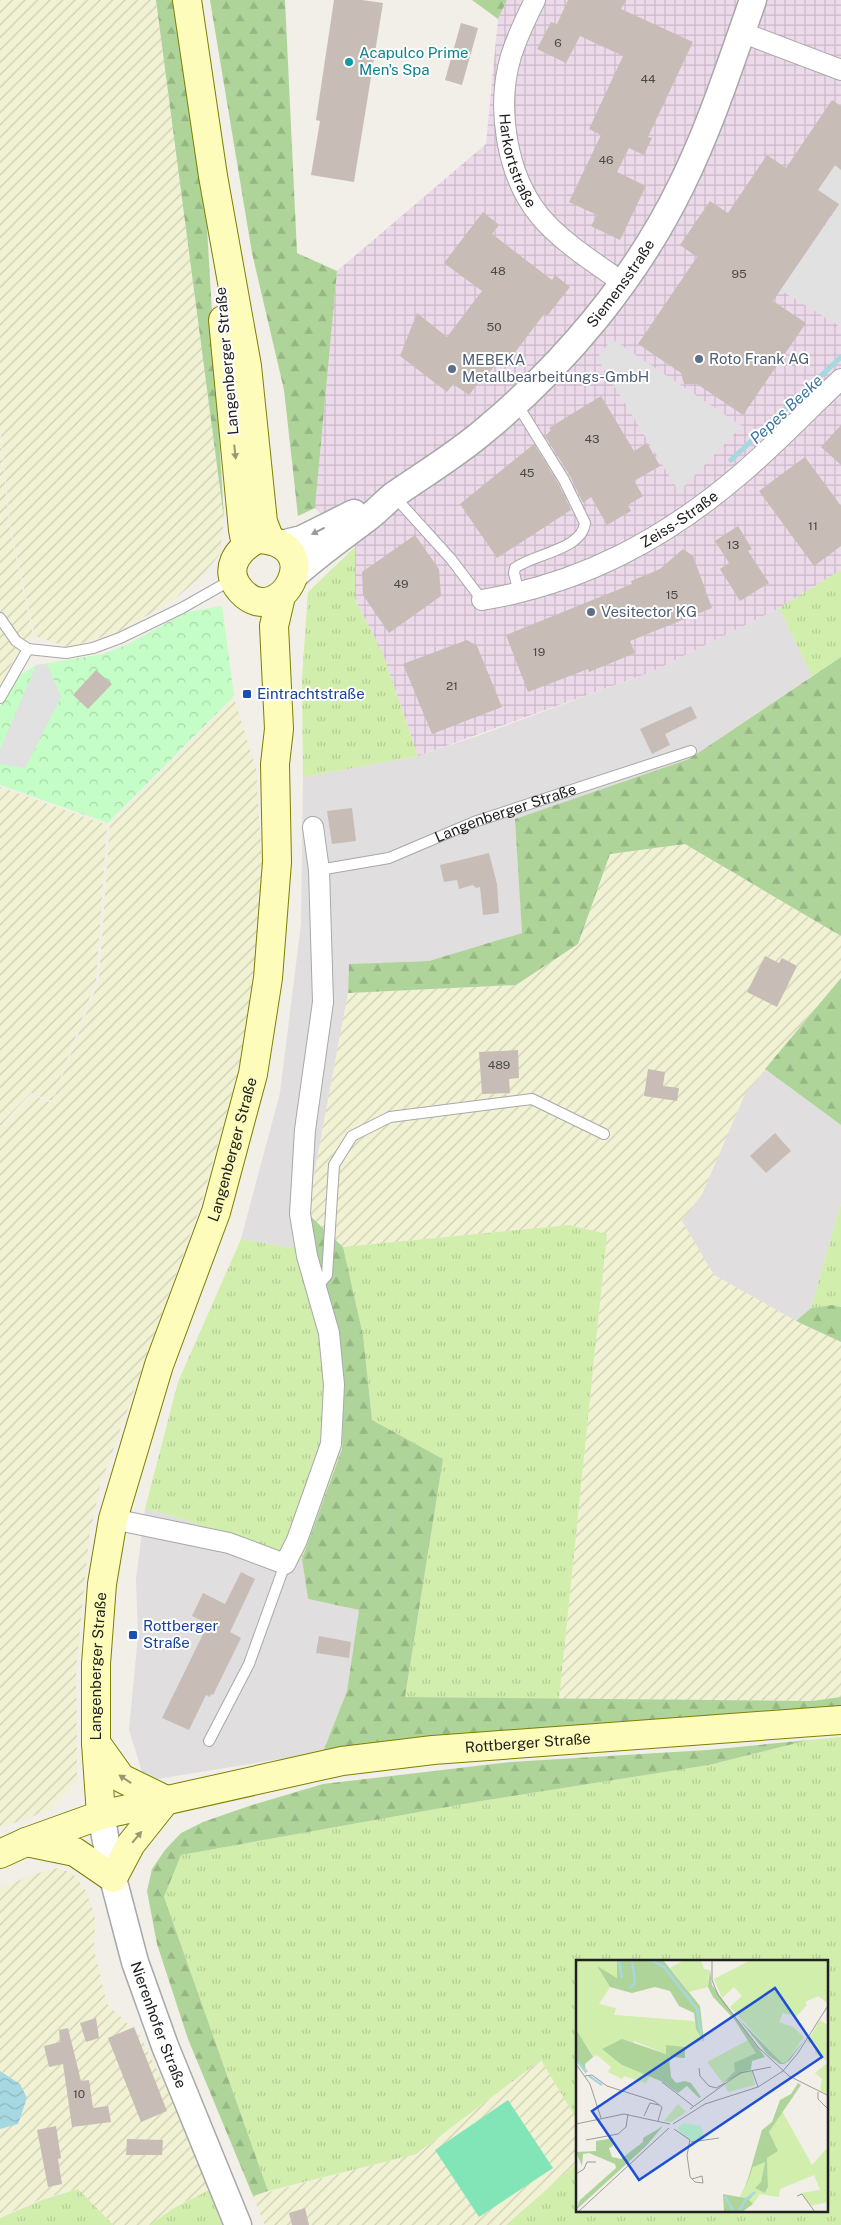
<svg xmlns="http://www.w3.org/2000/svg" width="841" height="2225" font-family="'Public Sans',sans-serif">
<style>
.residential{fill:#e0dede}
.industrial{fill:url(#industrial-grid)}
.farmland{fill:url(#farmland-furrows)}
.grass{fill:url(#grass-tufts)}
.forest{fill:url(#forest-firs)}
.park{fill:url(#park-crowns)}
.pitch{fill:#82e5b8}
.parking{fill:#e1e1e1}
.water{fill:url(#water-waves)}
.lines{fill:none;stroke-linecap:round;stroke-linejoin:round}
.stream{stroke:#a6d8e2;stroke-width:5}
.building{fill:#c7bdb6}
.service-casing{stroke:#a8a8a8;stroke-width:12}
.minor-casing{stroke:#a8a8a8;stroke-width:22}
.tertiary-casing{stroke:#a8a8a8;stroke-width:29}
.secondary-casing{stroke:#7c8100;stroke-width:30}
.service{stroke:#fff;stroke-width:10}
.minor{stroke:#fff;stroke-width:20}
.tertiary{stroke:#fff;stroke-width:26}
.secondary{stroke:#fdfcbb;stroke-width:28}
.oneway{fill:#9a9976}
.oneway2{fill:#9b9b9b}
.culture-dot{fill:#0f9aa8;stroke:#fff;stroke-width:2}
.service-dot{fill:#5c6f8a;stroke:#fff;stroke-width:2}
.transit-dot{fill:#1a4fb4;stroke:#fff;stroke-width:2}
.labels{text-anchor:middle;stroke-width:4;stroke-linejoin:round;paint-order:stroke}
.number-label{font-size:12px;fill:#4a4846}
.culture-label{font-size:15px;fill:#0d838f;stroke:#fff;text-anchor:start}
.street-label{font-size:15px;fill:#212121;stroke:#fff}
.service-label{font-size:15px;fill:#4e5e75;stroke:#fff;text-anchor:start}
.transit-label{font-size:15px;fill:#164399;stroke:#fff;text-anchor:start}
.water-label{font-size:16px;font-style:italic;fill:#3f769f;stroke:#fff}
.inset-river{fill:none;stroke:#a6d8e2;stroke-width:2.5}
.inset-road{fill:none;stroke:#9e9c98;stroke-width:1}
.view{fill:#1d4ed8;fill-opacity:0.15;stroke:#1d4ed8;stroke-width:2.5}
.inset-edge{fill:none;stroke:#212121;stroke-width:2.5}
</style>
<defs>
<pattern id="industrial-grid" width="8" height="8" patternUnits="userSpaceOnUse" patternTransform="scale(1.25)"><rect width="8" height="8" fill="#ecd9e9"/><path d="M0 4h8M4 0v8" fill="none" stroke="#cabac8"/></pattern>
<pattern id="farmland-furrows" width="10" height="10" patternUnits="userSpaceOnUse" patternTransform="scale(1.25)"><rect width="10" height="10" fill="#f1f1d3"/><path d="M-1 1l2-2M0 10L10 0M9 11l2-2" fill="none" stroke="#ceceb5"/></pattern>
<pattern id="grass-tufts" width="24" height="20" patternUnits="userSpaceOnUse" patternTransform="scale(1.25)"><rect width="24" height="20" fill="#d1eeac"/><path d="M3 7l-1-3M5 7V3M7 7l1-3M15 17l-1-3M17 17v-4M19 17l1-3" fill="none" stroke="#b3cc94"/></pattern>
<pattern id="forest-firs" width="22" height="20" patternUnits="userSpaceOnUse" patternTransform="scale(1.25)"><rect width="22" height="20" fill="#afd49a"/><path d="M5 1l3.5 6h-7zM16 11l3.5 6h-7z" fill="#96b684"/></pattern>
<pattern id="park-crowns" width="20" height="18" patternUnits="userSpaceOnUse" patternTransform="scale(1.25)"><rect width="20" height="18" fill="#c4fdc5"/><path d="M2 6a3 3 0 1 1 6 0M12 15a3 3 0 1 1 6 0" fill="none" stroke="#a8d9a9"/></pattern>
<pattern id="water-waves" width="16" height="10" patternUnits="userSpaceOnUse" patternTransform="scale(1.25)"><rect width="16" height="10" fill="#a6d8e2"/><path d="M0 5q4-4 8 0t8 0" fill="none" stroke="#8fb9c2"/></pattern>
</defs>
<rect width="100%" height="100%" fill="#f2eee8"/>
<!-- residential -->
<path class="residential" d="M779,608L812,676L689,759L516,819L522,933L429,961L349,964L348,993L307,1213L315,1252L241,1239L280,1093L301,924L303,777L418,756L480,735L651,672Z
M765,1069L841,1125V1203L811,1308L796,1321L714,1275L681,1221L702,1194L745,1094Z
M145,1509L167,1514L302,1559L308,1599L359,1610L347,1691L323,1752L145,1781L129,1730L138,1636L136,1579Z"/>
<!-- industrial -->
<path class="industrial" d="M507,0H841V570L779,608L651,672L418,756L383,654L355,599V547L315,508L337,271L486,144L498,19Z"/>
<!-- farmland -->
<path class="farmland" d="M0,0H156L224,519L220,554L201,577L171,602L116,633L68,647L35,636L11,530L0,424Z
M0,435L10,531L33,635L17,653L0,686Z
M234,698L256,769L264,900L255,981L238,1072L200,1207L100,1486L89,1538L76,1669L77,1781L50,1810L0,1828V1128L32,1095L52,1103L99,980L110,824Z
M0,787L107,825L96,980L52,1101L31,1093L0,1126Z
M685,844L841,936V978L745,1094L702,1194L682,1221L714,1275L796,1321L841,1342V1697L812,1701L559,1699L607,1234L569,1225L343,1247L307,1213L348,993L516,985L578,944L610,854Z
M58,1868L72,1873L85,1889L95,1917L94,1950L107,2004L140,2036L170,2096L192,2151L211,2189L173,2208L150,2225H113L78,2189L41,2199L0,2217V1888L35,1874Z
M541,2060L577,2120V2163L506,2225H265L253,2196L416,2154Z"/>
<!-- grass -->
<path class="grass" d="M355,547V599L383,654L418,756L303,777L302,678L308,592Z
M841,570V657L812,676L779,608Z
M841,1203V1307L832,1305L811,1308Z
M569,1225L607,1234L559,1699L405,1697L443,1459L372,1420L363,1335L343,1247Z
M241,1239L315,1252L339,1333L344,1385L342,1448L302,1559L167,1514L145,1509L178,1382Z
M841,1737V2225H506L577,2163V2211H827V1961H577V2120L541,2060L416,2154L268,2191L164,1897L181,1855L475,1802L709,1765L809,1740Z
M78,2189L113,2225H0V2218L42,2200Z
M211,2189L227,2225H150L174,2208Z"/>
<!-- forest -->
<path class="forest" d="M156,0H172L205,193L224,519Z
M210,0H285L297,253L337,271L315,508L298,516L284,390L252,253Z
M472,0H507L498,19Z
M841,657V936L685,844L610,854L578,944L516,985L348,993L349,964L429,961L522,933L515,819L689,759Z
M841,978V1125L765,1069Z
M307,1213L343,1247L363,1335L372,1420L443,1459L405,1697L812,1701L841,1697V1712L323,1752L347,1691L359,1610L308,1599L302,1559L342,1449L344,1385L339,1333L315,1252Z
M832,1305L841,1307V1342L796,1321L811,1308Z
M809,1740L709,1765L475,1802L181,1855L164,1897L268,2191L253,2196L188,2039L157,1944L147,1891L152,1869L165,1850L181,1833L203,1822L249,1806L323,1784L511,1762L707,1750Z"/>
<!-- park -->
<path class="park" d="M222,606L234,696L108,823L0,785V707L15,678L36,665L103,654L126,645L187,612Z"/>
<!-- pitch -->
<path class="pitch" d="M508,2100L553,2168L479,2217L435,2150Z"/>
<!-- parking -->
<path class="parking" d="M835,165L841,170V327L780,290L839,205L813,186Z
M612,339L742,426L679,492L597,358Z
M47,664L61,697L25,768L0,764V750L36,665Z"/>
<!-- water -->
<path class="water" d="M0,2071L20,2084L27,2098L18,2124L0,2129Z"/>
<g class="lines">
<!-- stream -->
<path class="stream" d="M731,460L841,357"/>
</g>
<!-- building -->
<path class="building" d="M334,0H362L383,3L354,182L311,175L320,121L316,120Z
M568,0H626L621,9L693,42L648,137L652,138L644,155L629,148L617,172L646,186L620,240L591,226L597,215L569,202L601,135L589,129L623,56L580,36L566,63L537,49L551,22L557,24Z
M461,23L478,28L462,85L445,80Z
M832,100L841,106V170L835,165L818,190L839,204L773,301L806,323L743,415L697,384H684L681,373L638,344L697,257L680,245L710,201L728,213L767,155L786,168Z
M483,212L499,225L492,234L552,280L555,275L570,287L547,316L544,314L507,363L500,358L481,384L479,382L469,395L453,384L447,392L400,356L417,313L447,337L482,291L444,263Z
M601,396L634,451L647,443L660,466L634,481L643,496L628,505L631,511L607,525L591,497L583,503L570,476L545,436L551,430L549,428Z
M841,425V465L821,447Z
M534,444L558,483L571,510L497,558L460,504Z
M805,457L841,506V546L814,566L759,491Z
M738,526L752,549L748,551L769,583L740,601L720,569L729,563L715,541Z
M415,535L439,569L441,596L389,633L363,595L362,572Z
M683,549L693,556L712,608L630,641L635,653L589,672L588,669L528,692L506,635L632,584L631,581L660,569Z
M467,640L477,646L502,707L432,734L403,664Z
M96,670L112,684L88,709L73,695Z
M691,706L697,718L665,734L670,745L652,754L640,729Z
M352,808L356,841L332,844L327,811Z
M489,853L497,884L499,913L483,915L480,887L476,888L473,885L459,889L457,880L444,882L440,865Z
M765,956L779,963L782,958L797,966L777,1007L747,992Z
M518,1050L519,1078L509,1079L510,1093L482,1094L479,1052Z
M648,1069L665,1072L663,1086L679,1088L677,1101L644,1096Z
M775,1133L791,1151L766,1173L750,1156Z
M241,1572L255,1579L230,1632L241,1638L213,1695L211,1694L210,1697L206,1695L189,1730L162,1718L208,1624L192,1616L203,1593L225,1604Z
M319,1636L351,1642L349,1658L316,1653Z
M96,2018L99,2038L86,2042L80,2023Z
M134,2027L167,2111L141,2122L108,2038Z
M68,2028L81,2081L89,2080L93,2108L108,2106L111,2122L72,2127L63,2064L49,2067L44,2046L60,2042L59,2030Z
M56,2126L61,2158L58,2159L62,2184L48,2187L37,2130Z
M127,2139L163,2140L162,2155H126Z
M305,2208L309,2225H292L289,2213Z"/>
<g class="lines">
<!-- service casing -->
<g class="service-casing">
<g id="service">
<path d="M517,404L564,480L585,523C582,550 533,554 515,568L514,573L519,593"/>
<path d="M394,496L451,559L482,600"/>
<path d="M0,618L16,641L28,649L66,653L93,648L120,638L182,608L233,579"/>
<path d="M0,698L28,649"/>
<path id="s1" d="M319,870L389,858L474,822L691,751"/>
<path d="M316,1288L327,1275L334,1165L352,1136L390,1117L532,1099L604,1134"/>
<path d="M209,1741L249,1664L285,1564"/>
</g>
</g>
<!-- minor casing -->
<g class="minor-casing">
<g id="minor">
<path id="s2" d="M535,0C526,18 517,37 511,56C496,106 506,174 539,215C560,241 595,263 622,282"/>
<path d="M741,32L841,70"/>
<path id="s3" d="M482,600C583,583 665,539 742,473C776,444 808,410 841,379"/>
<path d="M113,1519L229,1543L285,1564L297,1540L331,1444L334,1385L329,1333L307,1256L300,1214L305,1130L323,1002L319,870L313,827"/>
</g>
</g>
<!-- tertiary casing -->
<g class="tertiary-casing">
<g id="tertiary">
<path d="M281,544L302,539L354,513"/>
<path id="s4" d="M294,576C318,554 343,537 369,517C378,510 385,502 394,495C424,474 456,455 484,431C565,364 636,279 682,184C711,125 731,62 753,0"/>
<path id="s5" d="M101,1815L113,1878L135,1962L165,2046L238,2225"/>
</g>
</g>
<!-- secondary casing -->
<g class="secondary-casing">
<g id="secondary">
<path d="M187,0L213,176L247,366L263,522L270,540"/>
<path d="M223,320L243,530L246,545"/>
<path d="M257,539C331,542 279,633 241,591C222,570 237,550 257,539Z"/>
<path d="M96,1743L121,1778L166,1800"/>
<path id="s6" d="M101,1815L96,1743V1664L102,1584L113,1519L159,1365L216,1212L253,1074L268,978L277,862L275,764L279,729L274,626L281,596"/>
<path d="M26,1842L75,1852L113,1878L131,1844L166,1800"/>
<path id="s7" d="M0,1854L26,1842L101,1815L342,1761L433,1750L841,1720"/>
</g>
</g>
<!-- service -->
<use href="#service" class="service"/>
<!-- minor -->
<use href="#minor" class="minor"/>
<!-- tertiary -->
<use href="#tertiary" class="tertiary"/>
<!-- secondary -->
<use href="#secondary" class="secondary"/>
</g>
<!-- one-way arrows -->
<defs><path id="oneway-solid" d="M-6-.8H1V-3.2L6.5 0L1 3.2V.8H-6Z" transform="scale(1.25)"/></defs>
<g class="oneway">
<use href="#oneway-solid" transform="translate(235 452) rotate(84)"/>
<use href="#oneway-solid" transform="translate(125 1779) rotate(-146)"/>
<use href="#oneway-solid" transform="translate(137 1837) rotate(-50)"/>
</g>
<use class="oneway2" href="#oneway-solid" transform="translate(318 531) rotate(153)"/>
<!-- markers -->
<circle class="culture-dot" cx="349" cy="62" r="5"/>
<g class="service-dot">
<circle cx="699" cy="359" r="5"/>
<circle cx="452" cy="369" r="5"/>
<circle cx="591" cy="612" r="5"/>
</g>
<g class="transit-dot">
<rect x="242" y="689" width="10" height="10" rx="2.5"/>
<rect x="128" y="1630" width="10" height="10" rx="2.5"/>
</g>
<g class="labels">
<!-- number labels -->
<g class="number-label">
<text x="558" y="47">6</text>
<text x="648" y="83">44</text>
<text x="606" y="164">46</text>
<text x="498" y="275">48</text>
<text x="739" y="278">95</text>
<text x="494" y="331">50</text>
<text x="592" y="443">43</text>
<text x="527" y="477">45</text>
<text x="813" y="530">11</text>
<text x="733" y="549">13</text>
<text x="401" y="588">49</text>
<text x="672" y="599">15</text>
<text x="539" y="656">19</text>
<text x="452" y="690">21</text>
<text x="499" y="1069">489</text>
<text x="79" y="2098">10</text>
</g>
<!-- culture labels -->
<g class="culture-label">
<text x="359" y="58">Acapulco Prime<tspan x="359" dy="17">Men's Spa</tspan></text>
</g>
<!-- street labels -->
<g class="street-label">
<text dy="5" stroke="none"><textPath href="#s2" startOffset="168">Harkortstraße</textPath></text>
<text dy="5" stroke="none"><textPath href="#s4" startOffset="441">Siemensstraße</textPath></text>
<text transform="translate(227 361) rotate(-95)" y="5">Langenberger Straße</text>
<text dy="5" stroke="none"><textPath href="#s3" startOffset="215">Zeiss-Straße</textPath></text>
<text dy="5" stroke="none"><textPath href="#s1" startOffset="196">Langenberger Straße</textPath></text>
<text dy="5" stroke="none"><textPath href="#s6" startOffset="686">Langenberger Straße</textPath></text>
<text dy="5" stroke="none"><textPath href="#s6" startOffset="149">Langenberger Straße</textPath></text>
<text dy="5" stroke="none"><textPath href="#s7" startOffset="542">Rottberger Straße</textPath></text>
<text dy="5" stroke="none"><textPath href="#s5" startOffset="218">Nierenhofer Straße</textPath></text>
</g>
<!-- service labels -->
<g class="service-label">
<text x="709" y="364">Roto Frank AG</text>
<text x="462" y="365">MEBEKA<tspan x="462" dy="17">Metallbearbeitungs-GmbH</tspan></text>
<text x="601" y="617">Vesitector KG</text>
</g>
<!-- transit labels -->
<g class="transit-label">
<text x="257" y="699">Eintrachtstraße</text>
<text x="143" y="1631">Rottberger<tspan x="143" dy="17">Straße</tspan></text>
</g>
<!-- water labels -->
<g class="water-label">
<text transform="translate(786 409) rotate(-43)" y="6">Pepes Beeke</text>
</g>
</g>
<!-- overview -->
<g transform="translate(576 1960)">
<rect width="252" height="252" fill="#f2eee8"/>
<path d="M0,0H41V18L23,9L34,27L23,44L40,48L38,55L118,61L126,81L109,87L90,85V94L58,81L46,105L74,116L70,123L48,116L46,119L32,112L35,107L21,95L17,97L0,69ZM108,0H125L128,9L133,10L132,27L113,32L94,8ZM175,0H252L251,43L242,36L229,42L231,45L221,56L207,53L203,62L217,67L228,77L210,102L206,103L154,47L166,36L158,27L146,38L138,19ZM244,60L252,65V134L244,131L246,119L239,113L252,102L239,93L240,85L231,82ZM172,80L180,93L159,103V111L147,123L131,102ZM175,109L179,125L152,132L149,125L154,119ZM102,144L110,152L95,162L88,161ZM206,151L236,205L252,187V242L234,246L225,233L244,230L238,215L204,229L203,237L184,234L177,244L173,241L179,231L169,238L164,237L177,207L189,202L185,222L189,233L192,228L191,198L201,191L193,172Z" fill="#d1eeac"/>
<path d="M41,0H87L124,46L128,82L120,69L118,53L103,46L94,31L79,27L56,33L34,27L21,6L41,18ZM134,9L136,25L189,97L176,101L175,109L147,123L159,111L158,103L180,93L158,59L137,37L132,27ZM161,57L206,103L210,102L230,78L214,100L208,104H204L192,95ZM0,69L17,97L9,104L10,114L0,101ZM46,79L90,94V85L109,87V98L93,97L95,117L100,123L109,121L115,123L125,137L123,138L111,126L102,133L87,122L46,105L26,89ZM222,123L225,125L193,172L202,191L191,198L192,227L189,233L179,228L185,222L189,202L177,207L169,229L186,170L196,162L204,140L215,134ZM87,166L70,186L0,250L4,240L40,208L39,204L13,193L7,194L6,206L0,192L20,191V181L37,178V186L33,188L36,197L45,199L67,182V178ZM180,232L173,240L177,244L166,252H148L147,234L169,238Z" fill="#afd49a"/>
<path d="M107,163L125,166L129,180L116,181L103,171L101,169Z" fill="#c4fdc5"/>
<path class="inset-river" d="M43,0L46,18M75,0L88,7L121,49L125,75M54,28L59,23L56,0M0,100L11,112M13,116L26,125M149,236L158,252M163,252L169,240L179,232"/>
<path class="inset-road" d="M136,0V20L142,35L183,88L213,116L253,136M0,104L14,124L25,158M123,108L124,116L133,126L140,128L149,123M176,110L182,127M207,111L222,93L253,44M9,116L16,115L31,126L78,141L86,147L82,161M86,122L117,146M242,132V139L253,150M114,149L164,113L195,107M68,156L74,143L83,145M0,164L48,154L94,164M97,164L129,144L182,127L207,111M98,169L114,180L111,195L114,216L115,218L119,222L127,223L126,216L116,219M10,180L42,174L50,167L52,154M115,182L143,178M0,214L8,209L11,202H20M221,236L226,234L239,252M2,252L93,168"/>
<path class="view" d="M199,28L246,97L63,220L16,151Z"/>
<rect width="252" height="252" class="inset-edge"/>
</g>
</svg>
